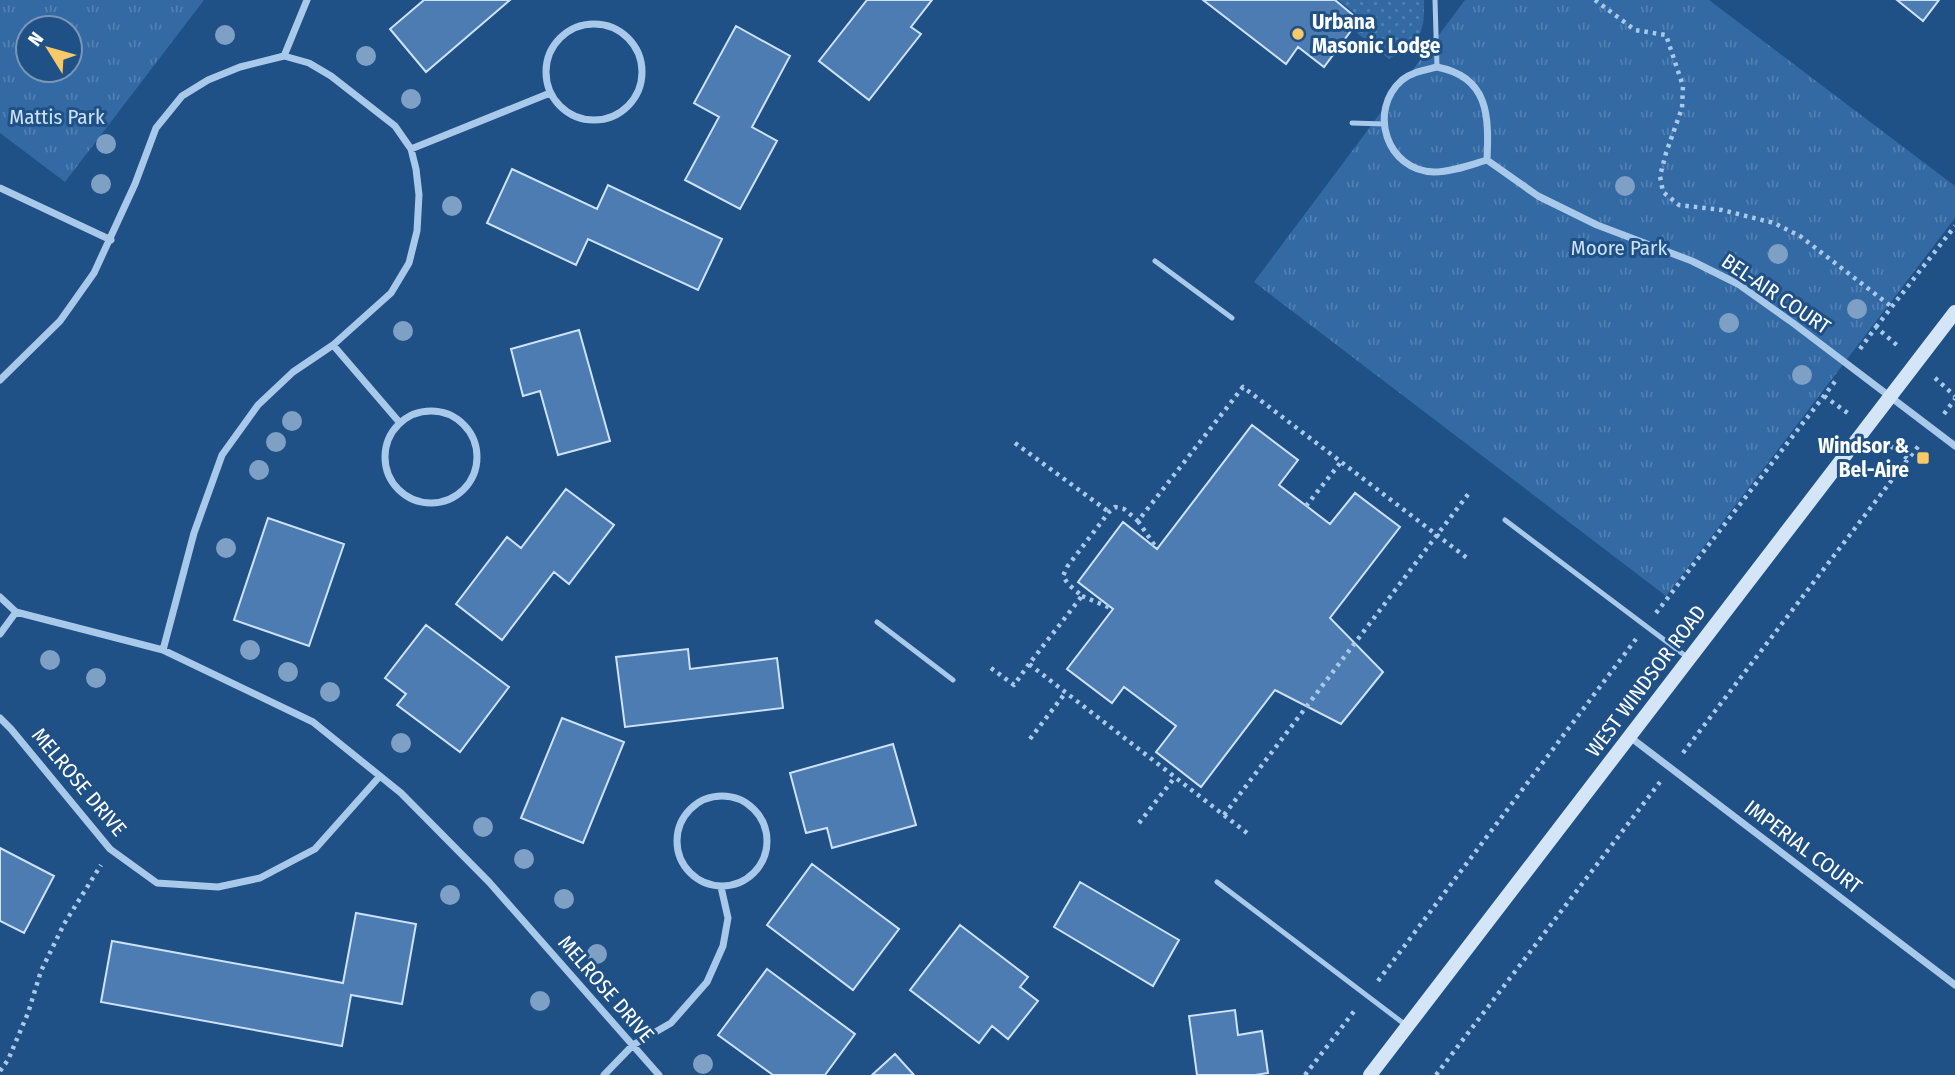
<svg xmlns="http://www.w3.org/2000/svg" width="1955" height="1075" font-family="'Fira Sans Condensed',sans-serif">
<style>
.grass{fill:url(#grass-dots)}
.park{fill:url(#park-tufts);fill-rule:evenodd}
.building{fill:#4c7cb1;stroke:#cde2f8;stroke-width:2}
.lines{fill:none;stroke-linecap:round;stroke-linejoin:round}
.path{stroke:#a8c9ea;stroke-width:4.5;stroke-dasharray:3.5 5;stroke-linecap:butt}
.service{stroke:#a8c9ea;stroke-width:5}
.minor{stroke:#a8c9ea;stroke-width:7}
.secondary{stroke:#d4e5f8;stroke-width:14}
.tree{fill:#7fa0c5}
.poi-dot{fill:#f8c968;stroke:#1f5086;stroke-width:2.5}
.labels{text-anchor:middle;stroke-width:6;stroke-linejoin:round;paint-order:stroke}
.poi-label{font-size:21px;font-weight:bold;fill:#fff;stroke:#1f5086;text-anchor:start}
.park-label{font-size:21px;fill:#cde2f8;stroke:#1f5086}
.street-label{font-size:21px;fill:#fff;stroke:#1f5086}
</style>
<defs>
<pattern id="grass-dots" width="8" height="8" patternUnits="userSpaceOnUse" patternTransform="scale(1.75)"><rect width="8" height="8" fill="#336aa4"/><path d="M2 2h.1M6 6h.1" fill="none" stroke="#5280b2" stroke-width="1.8" stroke-linecap="round"/></pattern>
<pattern id="park-tufts" width="24" height="20" patternUnits="userSpaceOnUse" patternTransform="scale(1.75)"><rect width="24" height="20" fill="#336aa4"/><path d="M3 7l-1-3M5 7V3M7 7l1-3M15 17l-1-3M17 17v-4M19 17l1-3" fill="none" stroke="#5280b2"/></pattern>
</defs>
<rect width="100%" height="100%" fill="#1f5086"/>
<!-- grass -->
<path class="grass" d="M1338,0H1424C1425,38 1419,39 1389,59L1357,33L1366,22Z"/>
<!-- park -->
<path class="park" d="M0,0H204L65,182L0,133ZM70,28V70H28V28Z
M1465,0H1709L1955,186V218L1666,596L1254,282Z"/>
<!-- building -->
<path class="building" d="M424,0H510L426,72L390,29Z
M867,0H932L911,27L921,34L869,100L819,61Z
M1203,0H1335L1359,20L1324,67L1298,47L1286,64Z
M1897,0H1939L1923,21Z
M736,26L790,56L752,127L777,141L740,209L685,180L719,117L694,103Z
M512,169L597,209L608,185L722,239L698,290L588,239L576,265L487,223Z
M579,330L610,441L558,455L540,391L523,396L511,349Z
M1252,425L1298,460L1279,485L1330,524L1355,493L1400,527L1330,618L1383,672L1341,724L1275,690L1201,787L1156,752L1176,726L1124,687L1112,703L1067,669L1113,609L1078,582L1123,522L1157,549Z
M566,489L614,525L569,584L554,572L502,640L456,604L507,537L521,548Z
M268,518L344,544L309,646L234,620Z
M426,625L509,687L460,752L397,705L406,694L385,678Z
M688,649L690,669L777,658L783,708L625,727L616,657Z
M562,718L624,742L583,843L521,818Z
M893,744L916,825L832,848L827,828L806,833L790,773Z
M0,848L54,876L24,933L0,921Z
M812,864L899,929L853,990L767,925Z
M1080,882L1179,940L1153,986L1054,927Z
M356,913L416,924L402,1004L351,995L342,1046L101,1002L112,941L343,983Z
M960,925L1028,977L1020,987L1038,1001L1008,1039L992,1026L979,1043L910,990Z
M767,969L855,1034L825,1075H773L718,1035Z
M1235,1010L1238,1035L1262,1031L1268,1073L1255,1075H1197L1189,1016Z
M895,1054L914,1075H872Z"/>
<g class="lines">
<!-- path -->
<path class="path" d="M1595,0L1635,30L1666,35L1683,86L1682,108L1666,153L1660,176L1663,192L1679,205L1722,210L1774,223L1800,236L1892,307
M1876,327L1955,226
M1860,349L1876,327L1899,347
M1935,378L1955,396
M1824,396L1849,414
M1944,414L1955,399
M1884,441L1908,459L1921,443
M1015,443L1109,512
M1306,506L1341,462
M1138,521L1157,549
M1082,596L1113,609
M1656,613L1837,379
M991,668L1014,685L1029,664
M1030,739L1066,692
M1683,753L1908,459
M1224,815L1469,493
M1139,823L1175,777
M1247,833L1029,664L1082,596L1068,584L1063,576L1067,567L1109,512L1115,507L1124,509L1138,521L1243,387L1467,558
M1378,981L1636,639
M0,1071L8,1060L28,1013L41,971L64,924L101,865
M1305,1075L1355,1010
M1436,1075L1660,782"/>
<!-- service -->
<path class="service" d="M1435,0L1437,67
M1352,123L1384,124
M1155,261L1232,318
M1505,520L1687,657
M877,622L953,680
M1217,882L1407,1026"/>
<!-- minor -->
<path class="minor" d="M546 72a48 48 0 1 1 96 0a48 48 0 1 1-96 0Z
M284,56L307,0
M1437,67C1489,77 1489,116 1487,160C1470,165 1452,172 1434,172C1387,171 1367,111 1402,80C1412,72 1425,70 1437,67Z
M411,149L550,93
M1487,160L1538,196L1597,225L1692,261L1738,284L1793,323L1955,446
M0,188L111,240
M333,345L400,423
M0,380L60,321L94,273L135,184L156,128L182,96L208,80L240,67L284,56L309,63L331,76L395,126L411,149L416,169L419,195L417,231L409,263L391,293L333,345L293,372L258,405L222,455L194,533L163,650
M385 457a46 46 0 1 1 92 0a46 46 0 1 1-92 0Z
M0,597L16,612L163,650L313,722L401,793L489,882L659,1075
M0,634L16,612
M0,718L11,729L110,849L157,883L218,887L260,878L315,849L380,776
M1630,737L1955,985
M677 841a45 45 0 1 1 90 0a45 45 0 1 1-90 0Z
M604,1075L633,1045L671,1023L707,982L723,946L728,918L721,887"/>
<!-- secondary -->
<path class="secondary" d="M1370,1075L1955,312"/>
</g>
<!-- trees -->
<g class="tree">
<circle cx="225" cy="35" r="10"/>
<circle cx="366" cy="56" r="10"/>
<circle cx="411" cy="99" r="10"/>
<circle cx="106" cy="144" r="10"/>
<circle cx="101" cy="184" r="10"/>
<circle cx="1625" cy="186" r="10"/>
<circle cx="452" cy="206" r="10"/>
<circle cx="1778" cy="254" r="10"/>
<circle cx="1857" cy="309" r="10"/>
<circle cx="1729" cy="323" r="10"/>
<circle cx="403" cy="331" r="10"/>
<circle cx="1802" cy="375" r="10"/>
<circle cx="292" cy="421" r="10"/>
<circle cx="276" cy="442" r="10"/>
<circle cx="259" cy="470" r="10"/>
<circle cx="226" cy="548" r="10"/>
<circle cx="250" cy="650" r="10"/>
<circle cx="50" cy="660" r="10"/>
<circle cx="288" cy="672" r="10"/>
<circle cx="96" cy="678" r="10"/>
<circle cx="330" cy="692" r="10"/>
<circle cx="401" cy="743" r="10"/>
<circle cx="483" cy="827" r="10"/>
<circle cx="524" cy="859" r="10"/>
<circle cx="450" cy="895" r="10"/>
<circle cx="564" cy="899" r="10"/>
<circle cx="597" cy="954" r="10"/>
<circle cx="540" cy="1001" r="10"/>
<circle cx="703" cy="1064" r="10"/>
</g>
<!-- markers -->
<g class="poi-dot">
<circle cx="1298" cy="34" r="7"/>
<rect x="1916" y="451" width="14" height="14" rx="3.5"/>
</g>
<g class="labels">
<!-- poi labels -->
<g class="poi-label">
<text x="1312" y="29">Urbana<tspan x="1312" dy="24">Masonic Lodge</tspan></text>
<text x="1909" y="453" text-anchor="end">Windsor &amp;<tspan x="1909" dy="24">Bel-Aire</tspan></text>
</g>
<!-- park labels -->
<g class="park-label">
<text x="57" y="124">Mattis Park</text>
<text x="1619" y="255">Moore Park</text>
</g>
<!-- street labels -->
<g class="street-label">
<text transform="translate(1776 294) rotate(34)" y="7">BEL-AIR COURT</text>
<text transform="translate(1646 681) rotate(-53)" y="7">WEST WINDSOR ROAD</text>
<text transform="translate(79 782) rotate(50)" y="7">MELROSE DRIVE</text>
<text transform="translate(1803 847) rotate(37)" y="7">IMPERIAL COURT</text>
<text transform="translate(606 989) rotate(49)" y="7">MELROSE DRIVE</text>
</g>
</g>
<!-- north arrow -->
<g transform="translate(49 49) rotate(307)"><circle r="33" fill="#1f5086" stroke="#7996b6" stroke-width="2"/>
<path d="M0-5L12 26L0 18L-12 26Z" fill="#f8c968"/>
<text y="-10" font-size="19" font-weight="bold" text-anchor="middle" fill="#ffffff">N</text>
</g>
</svg>
